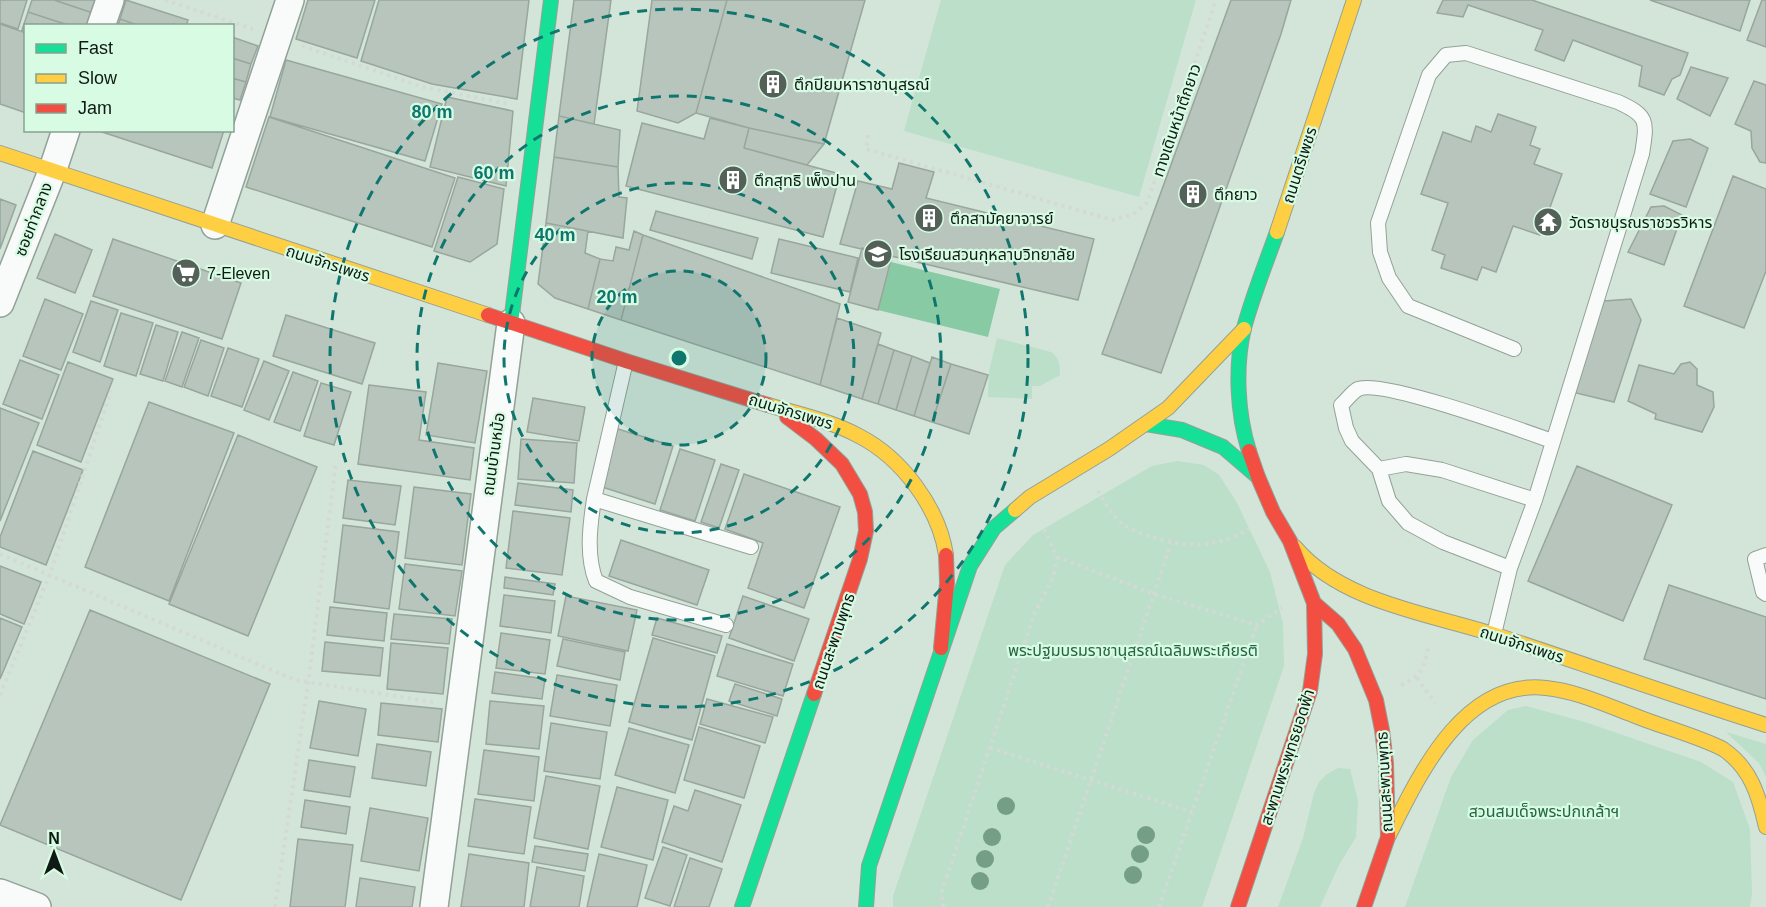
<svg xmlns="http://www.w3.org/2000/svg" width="1766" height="907" font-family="Arial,'Noto Sans Thai',sans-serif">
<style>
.green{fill:#bbdfc8}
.water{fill:#87caa3}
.building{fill:#b7c5bc;stroke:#98a69c;stroke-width:1.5}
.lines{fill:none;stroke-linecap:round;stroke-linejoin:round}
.lane-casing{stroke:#93a198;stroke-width:16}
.street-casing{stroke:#93a198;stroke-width:30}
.fast-casing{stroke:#93a198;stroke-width:16}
.slow-casing{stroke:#93a198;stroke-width:16}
.jam-casing{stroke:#93a198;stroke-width:16}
.path{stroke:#d4d9d6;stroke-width:4;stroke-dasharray:3 4.5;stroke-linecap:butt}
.lane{stroke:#f8fbf9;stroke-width:14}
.street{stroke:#f8fbf9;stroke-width:27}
.fast{stroke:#16e098;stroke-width:14}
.slow{stroke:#ffcf43;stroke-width:14}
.jam{stroke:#f24e42;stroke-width:14}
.tree{fill:#749f86}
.ring{fill:none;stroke:#0f766e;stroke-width:3;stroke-dasharray:10 8}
.labels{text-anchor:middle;stroke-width:4.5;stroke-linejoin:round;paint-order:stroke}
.poi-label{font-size:16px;fill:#0e1a13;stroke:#d8fbe4;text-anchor:start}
.street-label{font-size:16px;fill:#0e1a13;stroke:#d8fbe4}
.park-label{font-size:16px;fill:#266543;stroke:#d8fbe4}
.centre{fill:#0f766e;stroke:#d8fbe4;stroke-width:3}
.ring-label{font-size:18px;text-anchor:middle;font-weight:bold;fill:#0f766e;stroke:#d8fbe4;stroke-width:4.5;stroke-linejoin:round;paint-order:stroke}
</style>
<rect width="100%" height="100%" fill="#d3e5d9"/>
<!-- green -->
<path class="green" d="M941,0H1196L1139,197L904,131Z
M997,338L1051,352C1060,359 1060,364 1060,375L1040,386H1032V399L988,397L989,371Z
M1177,461L1204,465L1219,475L1236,501L1270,572L1283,624L1284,666L1202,907H893V896L1005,565L1033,535L1152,466Z
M1526,706L1585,722L1701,762L1733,782L1750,829L1752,894L1750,907H1405L1451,777L1473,740L1508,710Z
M1726,732L1766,744V777L1759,763Z
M1338,768L1350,769L1358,801L1356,837L1338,867L1320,907H1278L1303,838L1314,793L1319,782L1327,774Z"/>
<!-- water -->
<path class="water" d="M891,262L1000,289L988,337L878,310Z"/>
<!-- building -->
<path class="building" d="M0,0H27L18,29L0,23Z
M32,0H54L96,14L92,26H71L28,12Z
M54,0H101L96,14Z
M126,0L188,20L186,26H140L120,19Z
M308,0H375L357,58L296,39Z
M379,0H529L517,99L432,84L361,61Z
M574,0H611L594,124L559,116Z
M652,0H727L696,113L678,123L637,111Z
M727,0H865L824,144L749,128L696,113Z
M1231,0H1291L1281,34L1161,373L1102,354Z
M1443,0H1532L1688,53L1680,75L1672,79L1664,95L1639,86L1642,66L1573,40L1564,61L1535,50L1543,30L1468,5L1463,17L1437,13Z
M1650,0H1750L1740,31Z
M1762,0H1766V47L1747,40Z
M28,12L71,26H26V31L22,30Z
M120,19L140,26H118Z
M0,24L26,33V113L0,104Z
M232,37L258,46L251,64L232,58Z
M232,58L251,64L246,82L232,78Z
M286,60L442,104L425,161L270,117Z
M1691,67L1728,78L1710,116L1677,99Z
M232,78L246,82L240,100L232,98Z
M1754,81L1766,85V163L1760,162L1752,148L1751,131L1735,124Z
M447,97L513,111L506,186L430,167Z
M1498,114L1536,127L1530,145L1540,149L1534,164L1562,174L1540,235L1513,226L1496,272L1482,267L1477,280L1441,268L1445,255L1432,250L1448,203L1421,194L1443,132L1471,142L1476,126L1491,132Z
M559,116L620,130L618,167L554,157Z
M269,117L455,178L432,247L246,187Z
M710,118L749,128L744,148L840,174L823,237L626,186L642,123L704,139Z
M749,128L824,144L807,165L744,148Z
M96,130H224L212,168Z
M1690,139L1708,148L1686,207L1650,194L1673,141Z
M554,157L618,167L619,197L627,198L623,238L546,223Z
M899,163L934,172L926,198L1094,239L1078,300L840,244L858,181L892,189Z
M1733,176L1766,189V271L1744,328L1684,306Z
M458,177L504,189L497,244L470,262L434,251Z
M0,199L16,205L0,249Z
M1664,206L1682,215L1664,265L1628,252L1651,207Z
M656,211L758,238L752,259L650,230Z
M546,223L588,231L585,253L600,259L588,309L555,298L538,284Z
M634,231L643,235L621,320L588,309L600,259L613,261L616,247L629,250Z
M55,234L92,250L75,293L37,278Z
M643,235L840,304L820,385L621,320Z
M113,239L241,283L222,339L93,296Z
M779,239L858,258L850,292L771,273Z
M862,248L892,256L878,310L848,302Z
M45,299L83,314L61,370L23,356Z
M1631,299L1641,320L1614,402L1576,393L1575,380L1604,301Z
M91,301L118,310L100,362L73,352Z
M121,313L153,323L136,376L104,366Z
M286,315L375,343L362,384L273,356Z
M837,318L881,333L862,399L820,385Z
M156,325L178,332L163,381L140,374Z
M182,332L199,338L182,387L165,381Z
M201,340L224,348L208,396L184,387Z
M878,344L894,350L878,404L862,399Z
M228,348L259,359L242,407L211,396Z
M894,350L912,356L896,410L878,404Z
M912,356L930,363L914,416L896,410Z
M932,357L951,364L932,422L914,416Z
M20,360L59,375L42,419L3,404Z
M264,361L289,371L269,420L244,410Z
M68,362L113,379L81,462L37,445Z
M1690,362L1697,369V385L1713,392L1714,407L1702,432L1655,419L1656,414L1628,401L1639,365L1674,374L1681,364Z
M438,363L487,371L475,443L426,435Z
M951,364L988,375L969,434L932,422Z
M293,372L318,381L300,431L274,422Z
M321,383L351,392L334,445L304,436Z
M369,385L426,392L419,440L474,448L470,480L358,464Z
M533,398L585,407L579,441L527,432Z
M149,402L234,433L169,601L85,567Z
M0,408L39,423L0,521Z
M618,429L673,446L655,504L599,486Z
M238,435L317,467L248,636L169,604Z
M521,439L577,443L574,483L518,479Z
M680,449L715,460L695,521L660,510Z
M33,451L83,470L46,565L0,547V537Z
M721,464L739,470L719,528L701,522Z
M1577,466L1672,505L1623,621L1528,581Z
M744,474L840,507L804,608L748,588L763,543L725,529Z
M348,480L401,486L395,525L343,518Z
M518,483L573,490L571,512L515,505Z
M414,487L471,494L462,565L405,558Z
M513,511L570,518L562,575L506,568Z
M343,525L399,532L389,609L334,602Z
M621,540L709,570L697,605L609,576Z
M405,564L462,571L455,616L399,609Z
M0,566L41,582L24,624L0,614Z
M505,577L555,584L553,595L504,588Z
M1669,585L1766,617V699L1644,659Z
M504,595L555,601L551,633L500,626Z
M566,596L637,610L628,651L558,636Z
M743,596L809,619L794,661L729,638Z
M330,607L387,613L384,641L327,635Z
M90,610L270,684L181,900L0,825Z
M394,614L452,619L449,644L391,639Z
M0,618L22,627L0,679Z
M657,618L722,636L717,653L652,635Z
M501,633L550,640L545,674L496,668Z
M653,638L715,656L692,740L629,722Z
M563,639L625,652L620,680L557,666Z
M325,642L383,648L380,676L322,671Z
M391,643L448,648L443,694L387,689Z
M727,644L793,664L783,696L717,676Z
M495,672L545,679L542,699L492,693Z
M557,675L617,685L610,726L550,716Z
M735,684L782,699L777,716L729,701Z
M707,699L773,717L765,743L700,724Z
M319,701L366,709L358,756L310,748Z
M490,701L544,706L539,749L486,744Z
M381,703L442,709L438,742L378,735Z
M551,723L607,732L600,779L544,771Z
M699,727L760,746L744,798L684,780Z
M629,728L689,745L675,793L615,775Z
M377,744L431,752L426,786L372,778Z
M484,750L539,757L534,801L478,794Z
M309,760L355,767L350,797L304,790Z
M546,776L600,786L588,849L534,838Z
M617,787L668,800L653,860L601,847Z
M695,790L741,805L722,862L662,842L674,806L688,811Z
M475,799L531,807L524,854L468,846Z
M305,800L350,807L346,834L301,827Z
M370,808L428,818L419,871L361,861Z
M298,839L353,845L345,907H290Z
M535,846L588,854L585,871L532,862Z
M663,847L687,855L670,906L645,898Z
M469,854L529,863L524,907H461Z
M599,854L647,865L637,907H587Z
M690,858L722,869L709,907H674Z
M537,867L584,876L579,907H530Z
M360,878L415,887L412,907H356Z"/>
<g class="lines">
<!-- lane casing -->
<g class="lane-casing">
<path id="lane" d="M626,361L594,499C590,525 586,556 596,581L630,597L726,625
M1379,469L1406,464L1442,470L1535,500
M594,499L751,547
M1766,555L1755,559L1763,592L1766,594
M1510,568L1443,542L1408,523L1389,501L1379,469L1352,441L1346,428L1341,405C1346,401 1352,392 1358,389C1381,379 1521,430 1552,441
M1494,634L1510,568L1535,500L1642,154C1647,122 1649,116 1618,102L1466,53L1446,55L1429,75L1378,223L1380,252L1389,278L1408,306L1514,349"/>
</g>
<!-- street casing -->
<g class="street-casing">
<path id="street" d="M101,26L110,0
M215,225L290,0
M0,303L53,169L66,130
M0,893L37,907
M434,907L511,323"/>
</g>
<!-- fast casing -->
<g class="fast-casing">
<path id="fast" d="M511,323L551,0
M1146,424L1182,430L1223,447L1258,477
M1249,451C1237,413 1235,366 1244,328C1253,295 1266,263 1277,232
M742,907L814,694
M866,907L869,866L970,566L994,528L1015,510"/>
</g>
<!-- slow casing -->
<g class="slow-casing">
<path id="slow" d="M0,153L488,315
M1277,232L1354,0
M768,405C799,414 831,421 859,436C902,458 939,508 946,555
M1015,510L1030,497L1109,449L1168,408L1244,329
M1295,547C1343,604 1434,614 1502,637C1590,666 1677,697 1766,725
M1388,837C1419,776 1463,678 1546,688C1576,691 1606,705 1633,715C1662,727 1695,735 1723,749C1751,768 1759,796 1766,827"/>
</g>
<!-- jam casing -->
<g class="jam-casing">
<path id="jam" d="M488,315L626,361L768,405
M787,417L816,439L842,464L860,494L865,512L866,531L860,559L814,694
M1314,603L1338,624L1355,649L1376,700L1382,730L1386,763L1388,837L1364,907
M941,648L947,583L946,555
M1238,907L1310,691L1315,654L1314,603L1290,541L1273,512L1258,477L1249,451"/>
</g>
<!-- path -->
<path class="path" d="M165,0L253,29
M302,46L423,87L509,104
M868,135L866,149L1113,220L1133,214L1147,203L1216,0
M1098,491C1104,501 1111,513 1119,521C1127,529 1142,534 1152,537C1186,548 1218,548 1249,529
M0,554L295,680L433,702
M1057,557L1154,594L1257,625L1282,608
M1417,678L1435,703
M1401,685C1421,676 1424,669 1428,648
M0,695L50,574L111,391
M990,748L1192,812
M275,907L308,684L336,462
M943,907L942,891L1035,612L1053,578L1057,557L1043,526
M1048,907L1171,543
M1159,907L1257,625"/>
<!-- lane -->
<use href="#lane" class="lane"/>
<!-- street -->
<use href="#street" class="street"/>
<!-- fast -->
<use href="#fast" class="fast"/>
<!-- slow -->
<use href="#slow" class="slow"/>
<!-- jam -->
<use href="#jam" class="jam"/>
</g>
<!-- trees -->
<g class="tree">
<circle cx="1006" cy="806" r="9"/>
<circle cx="1146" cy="835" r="9"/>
<circle cx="992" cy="837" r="9"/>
<circle cx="1140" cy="854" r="9"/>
<circle cx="985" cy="859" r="9"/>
<circle cx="1133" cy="875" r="9"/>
<circle cx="980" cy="881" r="9"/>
</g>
<!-- distance rings -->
<circle cx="679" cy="358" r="87" fill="#0f766e" fill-opacity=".12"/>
<g class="ring">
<circle cx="679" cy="358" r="87"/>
<circle cx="679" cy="358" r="175"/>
<circle cx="679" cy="358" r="262"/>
<circle cx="679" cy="358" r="349"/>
</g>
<!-- icons -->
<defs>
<g id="building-disc" transform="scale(1.5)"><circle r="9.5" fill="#536158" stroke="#d8fbe4"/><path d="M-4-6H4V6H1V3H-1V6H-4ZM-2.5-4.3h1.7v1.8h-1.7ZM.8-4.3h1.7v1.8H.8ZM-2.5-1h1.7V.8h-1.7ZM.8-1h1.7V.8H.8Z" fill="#fff"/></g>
<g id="temple-disc" transform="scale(1.5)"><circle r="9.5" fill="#536158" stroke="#d8fbe4"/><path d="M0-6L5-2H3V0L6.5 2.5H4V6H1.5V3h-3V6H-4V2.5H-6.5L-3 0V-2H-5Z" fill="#fff"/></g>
<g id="school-disc" transform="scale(1.5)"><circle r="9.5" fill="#536158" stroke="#d8fbe4"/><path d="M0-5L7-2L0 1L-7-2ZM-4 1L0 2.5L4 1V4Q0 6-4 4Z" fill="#fff"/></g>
<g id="supermarket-disc" transform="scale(1.5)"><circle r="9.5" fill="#536158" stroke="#d8fbe4"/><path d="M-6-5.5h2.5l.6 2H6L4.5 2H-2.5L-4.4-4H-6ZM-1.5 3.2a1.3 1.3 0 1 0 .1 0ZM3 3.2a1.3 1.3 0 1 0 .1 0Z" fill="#fff"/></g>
</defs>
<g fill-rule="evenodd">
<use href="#building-disc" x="773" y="84"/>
<use href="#building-disc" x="733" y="180"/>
<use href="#building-disc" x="1193" y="194"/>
<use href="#building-disc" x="929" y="218"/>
<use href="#temple-disc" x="1548" y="222"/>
<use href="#school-disc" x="878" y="254"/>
<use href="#supermarket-disc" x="186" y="273"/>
</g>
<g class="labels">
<!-- poi labels -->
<g class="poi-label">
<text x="794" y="90">ตึกปิยมหาราชานุสรณ์</text>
<text x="754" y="186">ตึกสุทธิ เพ็งปาน</text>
<text x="1214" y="200">ตึกยาว</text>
<text x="950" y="224">ตึกสามัคยาจารย์</text>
<text x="1569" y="228">วัดราชบุรณราชวรวิหาร</text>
<text x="899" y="260">โรงเรียนสวนกุหลาบวิทยาลัย</text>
<text x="207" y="279">7-Eleven</text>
</g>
<!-- street labels -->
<g class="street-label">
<text transform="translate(1176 120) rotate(-71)" y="6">ทางเดินหน้าตึกยาว</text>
<text transform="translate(1299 165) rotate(-72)" y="6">ถนนตรีเพชร</text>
<text transform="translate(33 219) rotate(-69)" y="6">ซอยท่ากลาง</text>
<text transform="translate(328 263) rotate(18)" y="6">ถนนจักรเพชร</text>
<text transform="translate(791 411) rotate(17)" y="6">ถนนจักรเพชร</text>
<text transform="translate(493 454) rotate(-82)" y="6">ถนนบ้านหม้อ</text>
<text transform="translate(833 641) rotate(-71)" y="6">ถนนสะพานพุทธ</text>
<text transform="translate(1522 644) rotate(18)" y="6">ถนนจักรเพชร</text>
<text transform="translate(1287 757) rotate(-72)" y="6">สะพานพระพุทธยอดฟ้า</text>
<text transform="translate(1384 782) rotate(-93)" y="6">ถนนสะพานพุทธ</text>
</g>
<!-- park labels -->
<g class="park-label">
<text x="1133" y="656">พระปฐมบรมราชานุสรณ์เฉลิมพระเกียรติ</text>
<text x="1544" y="817">สวนสมเด็จพระปกเกล้าฯ</text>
</g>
</g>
<circle cx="679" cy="358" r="9" class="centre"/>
<g class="ring-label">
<text x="432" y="118">80 m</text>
<text x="494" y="179">60 m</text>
<text x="555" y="241">40 m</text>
<text x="617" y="303">20 m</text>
</g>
<!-- legend -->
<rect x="24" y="24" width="210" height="108" fill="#d8fbe4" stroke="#87a190" stroke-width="1.5"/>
<rect x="36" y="44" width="30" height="9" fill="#16e098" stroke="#87a190" stroke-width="1.5"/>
<text x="78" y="54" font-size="18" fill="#0e1a13">Fast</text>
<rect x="36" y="74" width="30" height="9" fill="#ffcf43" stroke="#87a190" stroke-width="1.5"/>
<text x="78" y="84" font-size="18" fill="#0e1a13">Slow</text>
<rect x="36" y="104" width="30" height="9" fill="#f24e42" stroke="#87a190" stroke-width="1.5"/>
<text x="78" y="114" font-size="18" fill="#0e1a13">Jam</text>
<!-- north arrow -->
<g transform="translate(54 853)" stroke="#d8fbe4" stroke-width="4.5" paint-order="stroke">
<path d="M0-4.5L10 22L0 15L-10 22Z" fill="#0e1a13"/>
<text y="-9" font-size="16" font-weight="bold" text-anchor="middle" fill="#0e1a13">N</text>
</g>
</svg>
